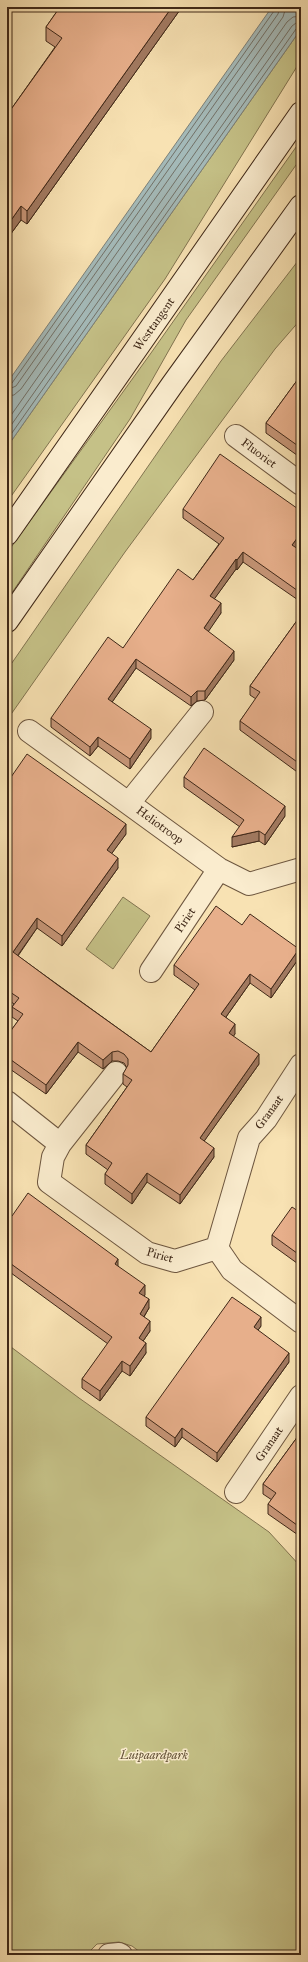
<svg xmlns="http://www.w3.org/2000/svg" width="308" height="1962" font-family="'IM FELL Great Primer',serif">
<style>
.green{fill:#c5c187;stroke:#827450}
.water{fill:#a4bab9;stroke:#7c8079}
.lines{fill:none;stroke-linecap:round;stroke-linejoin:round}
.shore{stroke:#727168;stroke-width:1}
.minor-casing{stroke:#6d563f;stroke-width:24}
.secondary-casing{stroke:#3f2818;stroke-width:24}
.minor{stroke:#faecce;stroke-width:22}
.secondary{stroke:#faecce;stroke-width:22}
.wall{fill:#c79678;stroke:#3f2818}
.shaded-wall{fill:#a27a61;stroke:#3f2818}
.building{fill:#e7af8b;stroke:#3f2818}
.labels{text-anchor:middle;stroke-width:3;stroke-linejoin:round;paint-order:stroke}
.street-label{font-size:12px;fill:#3f2818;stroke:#faecce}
.park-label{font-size:12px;font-style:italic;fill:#604e34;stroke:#faecce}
</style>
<rect width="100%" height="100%" fill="#f8e2b3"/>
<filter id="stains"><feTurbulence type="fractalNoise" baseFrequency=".005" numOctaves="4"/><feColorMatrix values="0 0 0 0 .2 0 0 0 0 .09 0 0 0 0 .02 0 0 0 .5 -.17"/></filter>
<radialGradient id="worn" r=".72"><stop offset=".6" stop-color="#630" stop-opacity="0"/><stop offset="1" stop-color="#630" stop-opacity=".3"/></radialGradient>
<!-- green -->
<path class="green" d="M301,29V60L165,279L7,502V447Z
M301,140V158L186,320L130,419L7,600V553L151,353Z
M301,257V319L275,349L125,552L7,720V670L221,361Z
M123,897L150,916L113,969L86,949Z
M7,1344L79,1398L269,1532L301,1567V1955H144L132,1946L119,1942L97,1944L86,1955H7Z"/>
<!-- water -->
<path class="water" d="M272,7H301V29L7,447V383Z"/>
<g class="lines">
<!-- shore -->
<path class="shore" d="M7,385L12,383L274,11V7
M7,390L16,386L278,14L280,7
M7,396L14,395L21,389L283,17L286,7
M7,421L287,22L293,17L301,16
M7,431L292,26L296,23L301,22
M7,440L296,29L301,27"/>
<!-- minor casing -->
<g class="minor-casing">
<path id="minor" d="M236,436L301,484
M29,731L219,869L249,884L301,869
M129,803L202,712
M151,971L219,869
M116,1073L60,1144L53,1157L49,1182L147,1253L175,1261L217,1248
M7,1102L60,1144
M217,1248L249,1138L266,1119L301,1065
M217,1248L232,1270L301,1322
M236,1492L301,1396
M109,1955L119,1954L121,1955"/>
</g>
<!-- secondary casing -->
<g class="secondary-casing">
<path id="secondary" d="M7,534L301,113
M7,621L172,385L301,206"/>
</g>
<!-- minor -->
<use href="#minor" class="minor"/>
<!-- secondary -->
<use href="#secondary" class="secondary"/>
</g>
<!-- wall -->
<path class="wall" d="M60,7H182L27,224L21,220L7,239V115L55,47L46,41V27Z
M301,375V458L266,433V423Z
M183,509L297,548L301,551V602L243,562L237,570L236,569L214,599L221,613L208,631L234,660L205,700L197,701L191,706L136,668L112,702L151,738L130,769L98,746L90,756L51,727V718L193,580L219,544L183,518Z
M301,615V773L300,774L240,730V721L256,699L250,695V686Z
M184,777L285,816L265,845L259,841L232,847L240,827L184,787Z
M7,779L126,834L111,854L118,868L62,946L37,928L18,956L151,1052L195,990L174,975V965L242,925L299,958L271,998L250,983L226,1017L235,1034L233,1036L259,1064L204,1141L214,1157L180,1204L147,1182L132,1204L105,1184V1174L108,1170L86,1154V1145L127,1087L123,1084V1074L127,1068L124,1063L118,1061H112L103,1069L78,1052L46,1094L7,1067V1036L18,1021L12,1017V1007L14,1004L7,999Z
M7,1213L12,1216L118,1266L145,1295L144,1296L149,1308L144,1317L150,1331L143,1341L146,1353L130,1376L122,1371L100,1401L82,1388V1379L108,1344L7,1270Z
M301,1213V1266L272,1245V1235Z
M261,1326L258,1330L289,1362L217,1462L182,1437L175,1447L146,1426V1417Z
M301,1432V1537L268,1514V1504L272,1500L263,1494V1484Z"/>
<!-- shaded-wall -->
<path class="shaded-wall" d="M172,7H182L27,224V211Z
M21,206V220L7,239V226Z
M301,533V542L292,554V545Z
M243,552V562L237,570V560Z
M236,559V569L210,605V596Z
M221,603V613L204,638V628Z
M234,651V660L205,700V691Z
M136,659V668L108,708V699Z
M197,691V701L191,706V697Z
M151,729V738L130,769V759Z
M98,737V746L90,756V747Z
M301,763V773L300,774V764Z
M285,806V816L265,845V835Z
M126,824V834L107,860V850Z
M259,831V841L232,847V837Z
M118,858V868L62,946V936Z
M37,918V928L13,962V952Z
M299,949V958L271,998V989Z
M250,974V983L221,1024V1014Z
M235,1024V1034L229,1043V1033Z
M78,1042V1052L46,1094V1085Z
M112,1052V1061L103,1069V1060Z
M259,1054V1064L200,1147V1138Z
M214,1148V1157L180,1204V1195Z
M147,1173V1182L132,1204V1194Z
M118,1259V1268L115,1264Z
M145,1285V1295L139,1303V1293Z
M149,1299V1308L140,1323V1314Z
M261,1317V1326L254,1336V1327Z
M150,1321V1331L139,1347V1338Z
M146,1343V1353L130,1376V1366Z
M289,1353V1362L217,1462V1453Z
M122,1361V1371L100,1401V1391Z
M182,1428V1437L175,1447V1438Z"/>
<!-- building -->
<path class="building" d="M60,7H172L27,211L21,206L7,226V115L62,38L46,27Z
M301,375V448L266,423Z
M220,454L301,511V533L292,545L301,551V557L299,560L301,562V593L243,552L237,560L236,559L210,596L221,603L204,628L234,651L205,691H197L191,697L136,659L108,699L151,729L130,759L98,737L90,747L51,718L108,637L123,648L178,569L193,580L224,538L183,509Z
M301,615V763L300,764L240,721L260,692L250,686Z
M204,748L285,806L265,835L259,831L232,837L244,820L184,777Z
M27,754L126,824L107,850L118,858L62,936L37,918L13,952L59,986L151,1052L199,984L174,965L216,906L242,925L250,914L299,949L271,989L250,974L221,1014L235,1024L229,1033L259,1054L200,1138L214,1148L180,1195L147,1173L132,1194L105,1174L112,1163L86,1145L132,1080L123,1074L128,1065V1059L124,1054L118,1051L112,1052L103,1060L78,1042L46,1085L7,1057V1036L23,1014L12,1007L19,998L7,990V779L9,780Z
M28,1193L118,1259L115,1264L145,1285L139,1293L149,1299L140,1314L150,1321L139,1338L146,1343L130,1366L122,1361L100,1391L82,1379L112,1337L7,1261V1213L12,1216Z
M292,1207L301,1213V1256L272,1235Z
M232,1297L261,1317L254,1327L289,1353L217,1453L182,1428L175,1438L146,1417Z
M301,1432V1528L268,1504L276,1493L263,1484Z"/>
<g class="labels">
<!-- street labels -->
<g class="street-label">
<text transform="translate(154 324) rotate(-55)" y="4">Westtangent</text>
<text transform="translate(259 453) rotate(37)" y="4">Fluoriet</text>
<text transform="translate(160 825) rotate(36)" y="4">Heliotroop</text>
<text transform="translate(185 920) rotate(-56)" y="4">Piriet</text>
<text transform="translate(269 1112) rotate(-54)" y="4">Granaat</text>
<text transform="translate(160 1255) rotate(16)" y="4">Piriet</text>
<text transform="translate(269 1444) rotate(-56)" y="4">Granaat</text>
</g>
<!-- park labels -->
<g class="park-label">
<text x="154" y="1759">Luipaardpark</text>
</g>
</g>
<!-- margin -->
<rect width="308" height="1962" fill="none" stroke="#f8e2b3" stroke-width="24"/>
<rect x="8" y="8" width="292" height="1946" fill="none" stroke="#3f2818" stroke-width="2"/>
<rect x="12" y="12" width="284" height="1938" fill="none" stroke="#3f2818"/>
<rect width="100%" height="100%" filter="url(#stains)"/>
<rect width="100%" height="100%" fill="url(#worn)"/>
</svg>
